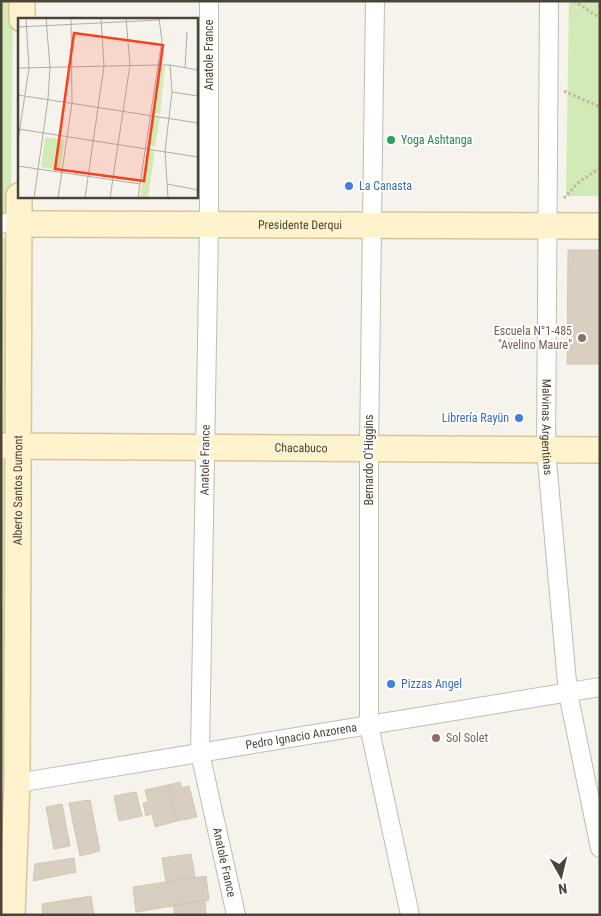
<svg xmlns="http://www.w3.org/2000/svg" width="601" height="916" font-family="'Roboto Condensed',sans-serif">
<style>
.green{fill:#d2eab5}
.building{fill:#d8cfc1;stroke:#d3c7b4}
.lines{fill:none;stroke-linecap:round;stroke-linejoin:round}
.street-casing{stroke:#c2bbae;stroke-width:20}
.secondary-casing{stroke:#d6c79b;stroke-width:28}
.path{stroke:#c4b79f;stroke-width:3;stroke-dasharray:2.5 2.5;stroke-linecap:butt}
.street{stroke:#fff;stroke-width:18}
.secondary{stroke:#fff3cd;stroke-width:25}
.leisure-dot{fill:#2e9e5b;stroke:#fff;stroke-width:2}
.shop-dot{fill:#3f7fe0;stroke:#fff;stroke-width:2}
.education-dot{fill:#8d6e63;stroke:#fff;stroke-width:2}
.labels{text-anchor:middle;stroke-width:4;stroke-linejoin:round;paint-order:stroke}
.street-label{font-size:12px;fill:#4b4439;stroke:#fff}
.leisure-label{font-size:12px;fill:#27864d;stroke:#fff;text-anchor:start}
.shop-label{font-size:12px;fill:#366cbe;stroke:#fff;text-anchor:start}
.education-label{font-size:12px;fill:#785e54;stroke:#fff;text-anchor:end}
.inset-road{fill:none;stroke:#b2ada4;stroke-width:1}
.view{fill:#fc3f1d;fill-opacity:0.15;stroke:#fc3f1d;stroke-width:2.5}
.inset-edge{fill:none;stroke:#4b4439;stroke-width:2.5}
</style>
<rect width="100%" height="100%" fill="#f6f3ec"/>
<!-- green -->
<path class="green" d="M1,1H13L11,203L8,212L1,214Z
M569,1H600V196H566Z
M1,236L8,240L7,432L1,438Z
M1,459L7,465L5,768L1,774Z"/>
<!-- building -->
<path class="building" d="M568,250H600V364H567Z
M180,782L182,788L189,786L197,817L177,821L168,785Z
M168,785L177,821L155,827L152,814L146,816L143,803L148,802L145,790Z
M136,792L142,816L119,821L114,796Z
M90,800L100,851L80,856L69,803Z
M62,804L70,846L54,849L46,807Z
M191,854L195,877L166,882L162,858Z
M74,858L76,872L33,881L35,864Z
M206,876L209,900L136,912L133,887Z
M91,896L94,915H43L42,904Z
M205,900L206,915H175L173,905Z"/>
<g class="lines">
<!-- street casing -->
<g class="street-casing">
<g id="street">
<path id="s1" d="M209,1V225L200,753L236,915"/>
<path d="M375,1L369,449V726L410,915"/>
<path id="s2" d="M549,1L546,450L568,693L600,848"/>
<path d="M1,223L19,224"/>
<path id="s3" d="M17,783L600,687"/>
</g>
</g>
<!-- secondary casing -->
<g class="secondary-casing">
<g id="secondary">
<path d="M22,19V1"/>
<path id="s4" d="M19,224L600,226"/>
<path id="s5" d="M2,446L600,450"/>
<path id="s6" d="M12,915L17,783L19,196"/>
</g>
</g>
<!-- path -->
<path class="path" d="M574,1L600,18
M564,91L600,107
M564,198L580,181L600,168"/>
<!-- street -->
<use href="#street" class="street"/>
<!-- secondary -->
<use href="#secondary" class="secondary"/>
</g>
<!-- markers -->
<circle class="leisure-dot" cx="391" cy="140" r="5"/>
<g class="shop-dot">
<circle cx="349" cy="186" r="5"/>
<circle cx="519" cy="418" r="5"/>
<circle cx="391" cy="684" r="5"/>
</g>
<g class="education-dot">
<circle cx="582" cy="338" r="5"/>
<circle cx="436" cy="738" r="5"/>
</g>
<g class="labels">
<!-- street labels -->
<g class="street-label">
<text transform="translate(209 55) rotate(-90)" y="4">Anatole France</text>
<text dy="4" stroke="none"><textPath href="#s4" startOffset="281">Presidente Derqui</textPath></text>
<text dy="4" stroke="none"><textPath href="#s2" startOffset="426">Malvinas Argentinas</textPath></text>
<text dy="4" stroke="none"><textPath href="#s5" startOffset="299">Chacabuco</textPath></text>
<text transform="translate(205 460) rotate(-89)" y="4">Anatole France</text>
<text transform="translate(369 460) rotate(-90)" y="4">Bernardo O'Higgins</text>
<text dy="4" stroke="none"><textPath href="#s6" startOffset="425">Alberto Santos Dumont</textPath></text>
<text dy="4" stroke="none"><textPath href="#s3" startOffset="288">Pedro Ignacio Anzorena</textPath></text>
<text dy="4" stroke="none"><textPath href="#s1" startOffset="864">Anatole France</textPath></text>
</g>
<!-- leisure labels -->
<g class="leisure-label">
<text x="401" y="144">Yoga Ashtanga</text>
</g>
<!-- shop labels -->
<g class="shop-label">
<text x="359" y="190">La Canasta</text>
<text x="509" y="422" text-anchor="end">Librería Rayün</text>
<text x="401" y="688">Pizzas Angel</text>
</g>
<!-- education labels -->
<g class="education-label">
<text x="572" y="335">Escuela N°1-485<tspan x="572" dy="14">"Avelino Maure"</tspan></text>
<text x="446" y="742" text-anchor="start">Sol Solet</text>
</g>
</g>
<!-- overview -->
<g transform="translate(18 18)">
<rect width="180" height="180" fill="#f6f3ec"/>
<path d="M147,48L142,96L136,95L141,49ZM134,99H142L137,129L130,127ZM27,119L46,122L42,152L23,149ZM129,132H137L130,180H122Z" fill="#d2eab5"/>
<path class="inset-road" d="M141,0L144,23L140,47H152L154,74L147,133L150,180M0,9L141,2M152,47L180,52M0,50L140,47L120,180M167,50L169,14M154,74L180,78M0,77L180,105M0,111L180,139M0,123L11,50L8,0M0,148L122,166M149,166L180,172M16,180L30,81L32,49L28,0M40,180L54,85L53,0M67,180L86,48L83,0M92,180L112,47L108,0"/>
<path class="view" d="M56,15L145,27L126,163L37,151Z"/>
<rect width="180" height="180" class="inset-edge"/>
</g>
<!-- border -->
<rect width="601" height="916" fill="none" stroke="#4b4439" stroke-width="5"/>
<!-- north arrow -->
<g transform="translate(561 876) rotate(172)" stroke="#ffffff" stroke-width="4" paint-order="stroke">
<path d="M0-4L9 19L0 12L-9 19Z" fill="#4b4439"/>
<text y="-8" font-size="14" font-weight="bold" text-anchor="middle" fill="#4b4439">N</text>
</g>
</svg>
